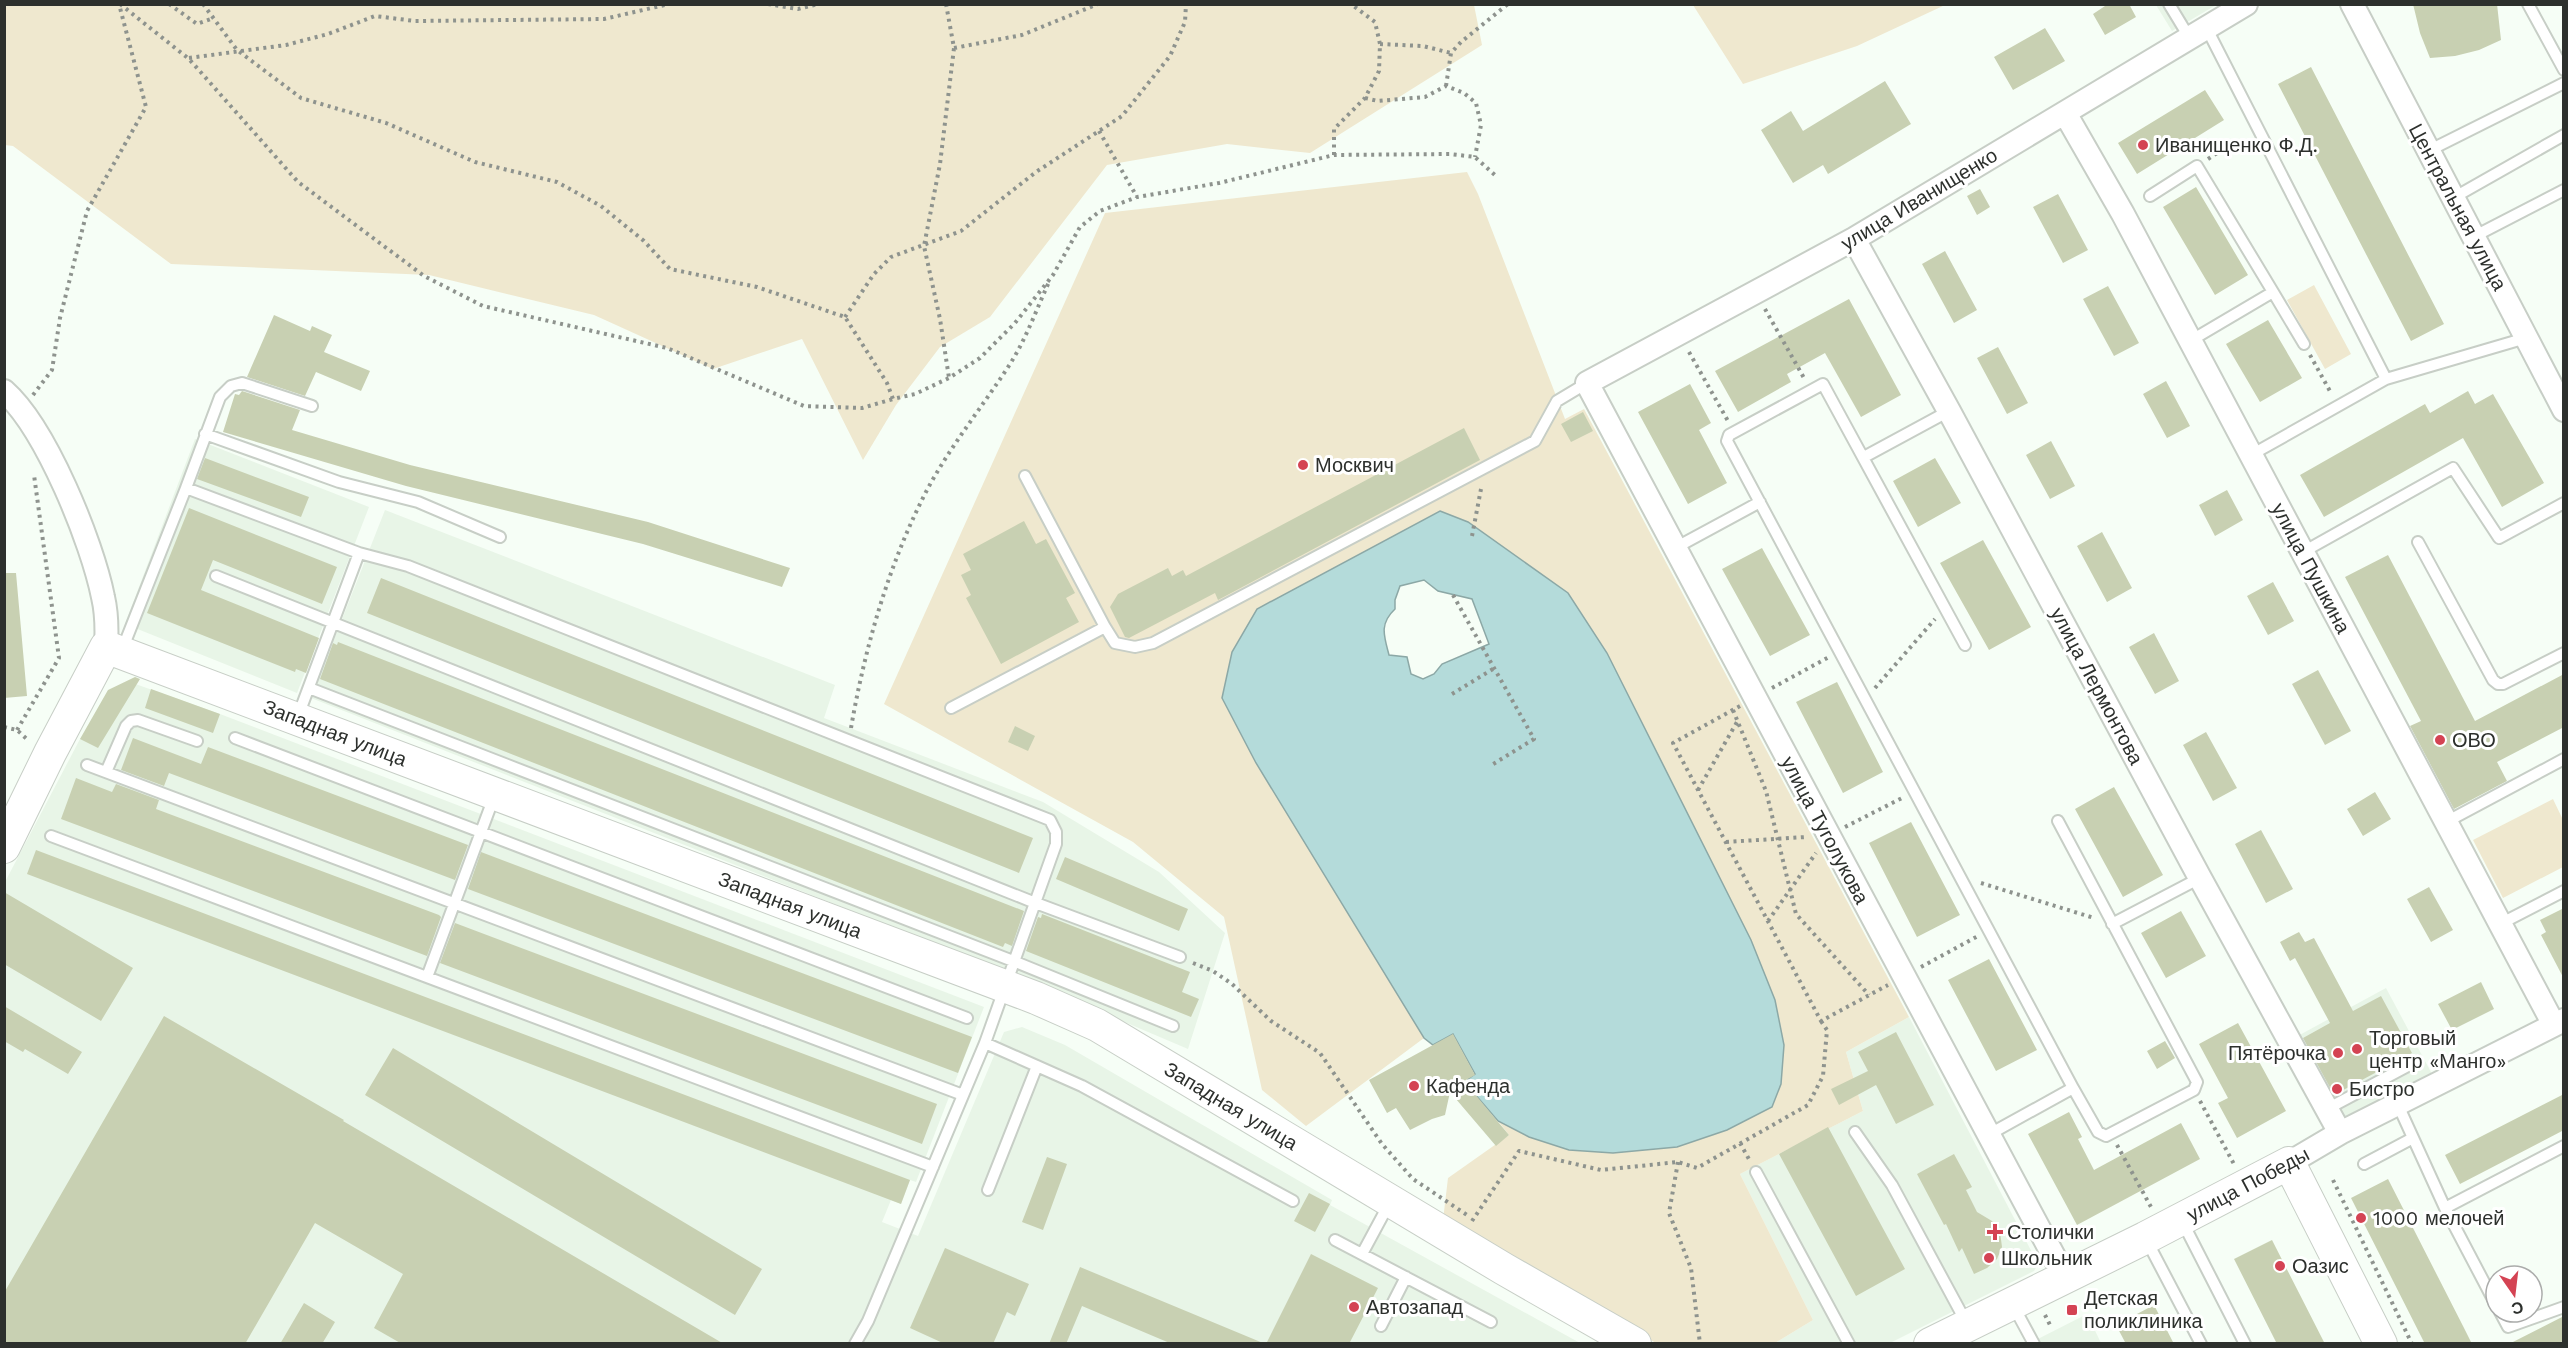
<svg xmlns="http://www.w3.org/2000/svg" width="2568" height="1348" font-family="'Work Sans',sans-serif">
<style>
.built{fill:#e8f5e7}
.green{fill:#efe8cf}
.water{fill:#b4dbda;stroke:#8ca8a6;stroke-width:1.5;fill-rule:evenodd}
.building{fill:#c8d0b2}
.lines{fill:none;stroke-linecap:round;stroke-linejoin:round}
.lane-casing{stroke:#c7cec6;stroke-width:14}
.street-casing{stroke:#c7cec6;stroke-width:26}
.secondary-casing{stroke:#c7cec6;stroke-width:34}
.path{stroke:#8e938e;stroke-width:4;stroke-dasharray:3 4.5;stroke-linecap:butt}
.lane{stroke:#fff;stroke-width:10}
.street{stroke:#fff;stroke-width:22}
.secondary{stroke:#fff;stroke-width:32}
.poi-dot{fill:#d44353;stroke:#fff;stroke-width:2}
.labels{text-anchor:middle;stroke-width:6;stroke-linejoin:round;paint-order:stroke}
.poi-label{font-size:20px;fill:#2d302d;stroke:#fff;text-anchor:start}
.street-label{font-size:20px;fill:#2d302d;stroke:#fff}
</style>
<rect width="100%" height="100%" fill="#f6fef6"/>
<!-- built -->
<path class="built" d="M2156,5H2216L2172,31Z
M195,439L369,507L297,693L125,624Z
M385,510L835,685L824,718L1043,802L1159,872L1225,933L1188,1049L1000,969L311,698Z
M127,681L220,714L984,1007L916,1182L910,1180L901,1204L891,1200L882,1222L918,1236L1004,1032L1022,1027L1065,1045L1332,1200L1330,1205L1580,1343L5,1344V882L80,739Z
M2386,988L2433,1076L2340,1123L2294,1038Z
M1909,1017L2038,1264L2034,1271L1890,1343H1775L1813,1320L1740,1174L1863,1111L1846,1052Z
M2087,1314L2101,1343L2028,1344Z"/>
<!-- green -->
<path class="green" d="M1474,5L1482,45L1310,153L1227,144L1107,165L990,317L940,347L896,405L863,460L802,339L713,369L594,315L429,275L171,264L13,146L5,145V5Z
M1945,5L1857,46L1743,84L1693,5Z
M1467,172L1478,194L1565,419L1584,409L1909,1017L1846,1052L1863,1111L1740,1174L1813,1320L1775,1343H1656L1443,1220L1448,1178L1509,1135L1498,1121L1529,1137L1569,1150L1613,1153L1677,1147L1781,1084L1784,1045L1775,1000L1607,653L1568,593L1468,522L1257,609L1232,652L1222,698L1256,763L1424,1038L1306,1126L1262,1090L1224,917L1133,842L884,704L1105,213Z
M2314,285L2351,354L2325,369L2287,300Z
M2553,799L2563,820V867L2503,898L2473,840Z"/>
<!-- water -->
<path class="water" d="M1440,511L1468,522L1568,593L1607,653L1751,940L1775,1000L1784,1045L1781,1084L1772,1107L1727,1130L1677,1147L1613,1153L1569,1150L1529,1137L1498,1121L1467,1085L1468,1079L1475,1074L1453,1034L1433,1045L1424,1038L1256,763L1222,698L1232,652L1257,609ZM1424,580L1438,591L1472,599L1489,644L1442,664L1434,674L1423,679L1411,674L1407,657L1389,655C1384,636 1379,624 1395,609V600L1400,586Z"/>
<!-- building -->
<path class="building" d="M2108,4H2129L2136,17L2105,35L2093,14Z
M2413,4H2497L2501,40L2479,50L2455,56L2430,58L2420,33Z
M2045,28L2065,61L2013,90L1994,57Z
M2311,67L2444,324L2411,341L2278,84Z
M1885,81L1911,124L1828,174L1823,165L1793,183L1761,130L1791,111L1803,131Z
M2205,90L2224,120L2137,174L2118,143Z
M2196,187L2248,275L2215,295L2163,207Z
M1980,189L1990,207L1977,215L1967,196Z
M2058,194L2088,250L2063,263L2033,207Z
M1945,251L1977,310L1954,323L1922,264Z
M2108,286L2139,343L2114,356L2083,299Z
M1849,299L1901,395L1861,417L1825,353L1787,374L1791,382L1738,412L1715,371Z
M274,315L310,331L312,326L332,335L324,352L370,371L361,391L316,372L305,396L247,377Z
M2268,320L2302,378L2260,402L2226,344Z
M1998,347L2028,403L2007,414L1977,358Z
M2166,381L2190,426L2167,438L2143,394Z
M1690,384L1711,423L1699,430L1727,483L1688,504L1638,412Z
M242,391L300,410L292,430L410,465L648,522L790,568L782,587L643,544L406,486L223,432L235,394L239,395Z
M2468,391L2475,404L2493,394L2544,483L2502,507L2463,438L2324,517L2300,475L2425,404L2430,413Z
M1583,412L1593,431L1571,442L1561,424Z
M1464,428L1480,460L1218,600L1215,593L1129,638L1125,637L1110,607L1118,594L1168,568L1172,576L1183,570L1186,576Z
M2051,441L2075,486L2050,499L2026,455Z
M205,458L309,497L301,517L197,479Z
M1935,458L1961,503L1918,527L1893,481Z
M2227,490L2243,520L2215,536L2199,505Z
M189,508L337,567L322,604L213,560L201,590L319,638L306,673L296,669L295,672L147,613Z
M1024,521L1036,544L1046,539L1075,593L1066,598L1079,622L1001,664L966,598L971,595L961,575L971,570L963,554Z
M2102,532L2132,588L2107,602L2077,546Z
M1983,540L2031,627L1989,650L1940,563Z
M1762,548L1810,635L1770,656L1722,569Z
M2388,555L2475,721L2564,674V727L2497,762L2507,781L2454,809L2410,726L2421,721L2345,577Z
M4,573H16L27,696L4,698Z
M381,578L1033,838L1019,873L367,613Z
M2273,582L2294,621L2268,635L2247,596Z
M2154,633L2179,681L2155,694L2129,647Z
M338,642L1024,911L1012,946L1005,943L1003,947L320,679L333,643L337,645Z
M2318,670L2351,731L2325,745L2292,684Z
M135,677L140,679L98,748L80,739L108,690Z
M1837,682L1883,772L1843,793L1796,702Z
M151,689L220,714L213,733L145,708Z
M1015,726L1035,736L1028,751L1008,742Z
M2206,732L2237,788L2213,801L2183,745Z
M133,738L201,764L208,747L468,845L455,880L169,773L164,786L121,770Z
M76,778L112,792L116,784L159,800L156,809L439,915L441,917L427,956L61,819Z
M2114,787L2163,875L2123,897L2075,809Z
M2375,792L2391,819L2363,836L2347,809Z
M1911,822L1960,915L1917,937L1869,843Z
M2261,830L2293,889L2266,903L2235,844Z
M36,850L910,1180L901,1204L27,874Z
M481,852L972,1037L958,1073L468,889Z
M1065,857L1188,909L1179,931L1056,879Z
M2429,887L2453,930L2431,942L2407,899Z
M4,892L133,968L101,1021L4,964Z
M2564,908V979L2541,935L2546,932L2540,920Z
M2181,911L2206,956L2166,978L2141,933Z
M1042,914L1190,972L1182,992L1199,999L1191,1017L1026,951L1038,917L1041,918Z
M455,923L937,1104L922,1144L440,963Z
M2299,932L2305,942L2314,938L2353,1011L2381,996L2412,1053L2334,1095L2303,1038L2330,1023L2295,958L2290,961L2280,942Z
M1989,959L2037,1050L1996,1071L1948,980Z
M2481,982L2494,1009L2452,1030L2438,1004Z
M4,1006L82,1052L68,1074L25,1049L23,1052L4,1041Z
M164,1016L344,1120L343,1121L724,1344H402L374,1328L403,1274L315,1223L245,1344H4V1293Z
M2238,1023L2286,1111L2237,1138L2218,1103L2228,1098L2199,1044Z
M1896,1032L1934,1105L1896,1124L1876,1085L1839,1105L1831,1089L1868,1071L1858,1052Z
M1453,1034L1475,1075L1464,1081L1509,1135L1496,1146L1450,1092L1445,1115L1432,1119L1410,1130L1396,1108L1387,1113L1369,1080Z
M2165,1041L2175,1058L2157,1069L2147,1051Z
M393,1048L762,1269L735,1315L365,1095Z
M2564,1094V1130L2460,1184L2445,1155Z
M2069,1112L2082,1137L2078,1139L2094,1170L2181,1123L2200,1159L2077,1225L2028,1134Z
M1828,1127L1905,1269L1856,1296L1779,1154Z
M1954,1154L1972,1187L1966,1190L1977,1212L1992,1221L2000,1232L2002,1247L1997,1259L1987,1268L1974,1274L1962,1248L1959,1252L1946,1224L1944,1225L1917,1174Z
M1047,1157L1067,1164L1043,1230L1022,1222Z
M2388,1179L2463,1326L2472,1344H2425L2351,1198Z
M1309,1193L1330,1204L1315,1232L1294,1221Z
M2272,1240L2325,1344H2277L2234,1259Z
M945,1248L1029,1284L1015,1316L1007,1312L993,1344H945L910,1328Z
M1311,1254L1378,1288L1349,1344H1266Z
M1080,1267L1263,1343V1344H1172L1082,1306L1066,1344H1049Z
M304,1303L335,1322L322,1344H280Z
M2154,1305L2174,1344H2126L2116,1325Z
M2564,1316V1344H2509Z"/>
<g class="lines">
<!-- lane casing -->
<g class="lane-casing">
<path id="lane" d="M2169,4L2189,37
M2528,4L2564,70
M2206,27L2386,379
M2428,151L2564,83
M2150,196L2197,166L2273,292L2190,341
M2453,198L2564,135
M2473,237L2564,190
M2273,292L2304,344
M205,434L339,482L418,502L500,537
M2251,455L2386,379L2526,338
M1864,457L1949,411
M1025,476L1105,627
M186,488L220,397L231,386L242,383L312,406
M2418,542L2493,680L2498,684H2503L2564,653
M1675,548L1760,502
M2303,552L2453,468L2499,538L2564,503
M216,576L1033,902L1180,957
M1965,645L1823,384L1729,435L1727,441L2073,1088L2098,1132L2106,1136L2194,1090L2197,1082L2058,821
M122,650L186,488L359,553L408,566L1050,820L1056,832V844L985,1043L868,1321L855,1344
M309,688L1013,961L1173,1026
M951,708L1105,627L1115,643L1135,647L1153,643L1535,441L1557,401L1587,383
M298,716L359,553
M235,738L967,1018
M87,765L963,1095
M106,772L126,726L131,721L138,720L197,741
M2446,822L2564,759
M51,836L933,1167
M2112,924L2200,878
M2500,924L2564,891
M427,977L494,797
M985,1043L1082,1086L1293,1201
M2398,1105L2445,1208L2496,1305
M2327,1109L2417,1061
M1855,1132L1892,1185L1966,1322
M1988,1135L2073,1088
M2364,1164L2413,1138
M1756,1172L1849,1344
M988,1190L1037,1066
M2445,1208L2564,1146
M2182,1221L2245,1344
M1335,1240L1491,1322
M2147,1241L2201,1344
M1362,1254L1390,1202
M2014,1307L2034,1344
M2500,1312L2508,1327L2564,1307
M1381,1326L1406,1277"/>
</g>
<!-- street casing -->
<g class="street-casing">
<path id="street" d="M2352,4L2564,410
M2065,113L2123,214L2554,1025
M1854,239L1949,411L2200,878L2340,1133
M4,391C46,428 92,542 103,597C107,614 107,630 106,647
M2289,1163L2340,1133L2564,1020
M2063,1278L2059,1266L1587,383L1854,239L2246,4"/>
</g>
<!-- secondary casing -->
<g class="secondary-casing">
<path id="secondary" d="M4,847L50,753L106,647L1036,998L1097,1025L1504,1269L1635,1344
M1930,1344L2145,1238L2289,1163L2381,1344"/>
</g>
<!-- path -->
<path class="path" d="M120,4L189,59L298,182L424,276L483,306L667,348L804,406L862,408L893,399
M169,4L197,24L214,18
M203,4L237,50L301,98L386,123L475,162L557,182L601,206L644,241L670,269L757,287L845,317L887,383L893,399L915,394L949,378L980,358L1015,323L1053,275L1080,227L1100,211L1137,197L1219,183L1334,155L1450,154L1475,157L1497,177
M768,4L798,9L818,4
M946,4L954,48L940,164L924,246L940,319L949,378
M1380,44L1423,46L1451,53
M954,48L1022,35L1098,4
M189,58L286,45L328,34L375,16L415,21L604,19L669,4
M1446,86L1451,53L1461,42L1508,4
M1365,98L1378,101L1425,97L1446,86L1464,93L1476,103L1481,125L1475,157
M1099,131L1137,197
M1334,155V129L1365,98L1379,71L1380,44L1375,22L1351,4
M2208,159L2231,144
M1765,309L1804,378
M845,317L874,274L891,257L961,231L1036,172L1122,116L1170,56L1185,22L1186,4
M1689,352L1728,421
M2310,355L2331,393
M33,395L52,370L60,318L87,211L146,107L119,4
M1472,536L1481,489
M1453,595L1534,739L1490,766
M1772,688L1829,657
M1875,688L1935,619
M1452,694L1493,669
M1740,706L1673,743L1821,1021L1888,985
M1733,710L1766,791L1796,914L1869,995
M4,727L17,730L29,741
M851,728C865,647 889,563 927,490C951,445 983,406 1010,364C1026,339 1037,308 1049,282
M17,730L59,658L34,475
M1698,790L1737,722
M1845,827L1902,798
M1726,842L1806,837
M1981,883L2094,918
M1768,921L1816,853
M1193,963L1213,971L1232,984L1271,1021L1320,1053L1382,1144L1413,1179L1470,1217
M1921,967L1978,936
M2200,1101L2235,1166
M1740,1143L1750,1161
M2117,1145L2151,1207
M1678,1162L1669,1213L1691,1268L1700,1344
M2333,1180L2412,1344
M1472,1221L1519,1151L1601,1170L1678,1162L1697,1168L1808,1105L1823,1076L1827,1030L1821,1021
M2045,1315L2050,1325"/>
<!-- lane -->
<use href="#lane" class="lane"/>
<!-- street -->
<use href="#street" class="street"/>
<!-- secondary -->
<use href="#secondary" class="secondary"/>
</g>
<!-- markers -->
<g class="poi-dot">
<circle cx="2143" cy="145" r="6"/>
<circle cx="1303" cy="465" r="6"/>
<circle cx="2440" cy="740" r="6"/>
<circle cx="2357" cy="1049" r="6"/>
<circle cx="2338" cy="1053" r="6"/>
<circle cx="1414" cy="1086" r="6"/>
<circle cx="2337" cy="1089" r="6"/>
<circle cx="2361" cy="1218" r="6"/>
<path d="M1992 1223h6v6h6v6h-6v6h-6v-6h-6v-6h6z"/>
<circle cx="1989" cy="1258" r="6"/>
<circle cx="2280" cy="1266" r="6"/>
<circle cx="1354" cy="1307" r="6"/>
<rect x="2066" y="1304" width="12" height="12" rx="3"/>
</g>
<g class="labels">
<!-- poi labels -->
<g class="poi-label">
<text x="2155" y="152">Иванищенко Ф.Д.</text>
<text x="1315" y="472">Москвич</text>
<text x="2452" y="747">ОВО</text>
<text x="2369" y="1045">Торговый<tspan x="2369" dy="23">центр «Манго»</tspan></text>
<text x="2326" y="1060" text-anchor="end">Пятёрочка</text>
<text x="1426" y="1093">Кафенда</text>
<text x="2349" y="1096">Бистро</text>
<text x="2373" y="1225">1000 мелочей</text>
<text x="2007" y="1239">Столички</text>
<text x="2001" y="1265">Школьник</text>
<text x="2292" y="1273">Оазис</text>
<text x="2084" y="1305">Детская<tspan x="2084" dy="23">поликлиника</tspan></text>
<text x="1366" y="1314">Автозапад</text>
</g>
<!-- street labels -->
<g class="street-label">
<text transform="translate(1919 199) rotate(-31)" y="7">улица Иванищенко</text>
<text transform="translate(2458 207) rotate(62)" y="7">Центральная улица</text>
<text transform="translate(2311 568) rotate(62)" y="7">улица Пушкина</text>
<text transform="translate(2097 686) rotate(62)" y="7">улица Лермонтова</text>
<text transform="translate(335 733) rotate(21)" y="7">Западная улица</text>
<text transform="translate(1825 830) rotate(62)" y="7">улица Туголукова</text>
<text transform="translate(790 905) rotate(21)" y="7">Западная улица</text>
<text transform="translate(1231 1106) rotate(31)" y="7">Западная улица</text>
<text transform="translate(2248 1184) rotate(-28)" y="7">улица Победы</text>
</g>
</g>
<!-- border -->
<rect width="2568" height="1348" fill="none" stroke="#2d302d" stroke-width="12"/>
<!-- north arrow -->
<g transform="translate(2514 1294) rotate(166)"><circle r="28" fill="#ffffff" stroke="#abacab" stroke-width="1.5"/>
<path d="M0-4.5L10 22L0 15L-10 22Z" fill="#d44353"/>
<text y="-9" font-size="16" font-weight="bold" text-anchor="middle" fill="#2d302d">С</text>
</g>
</svg>
